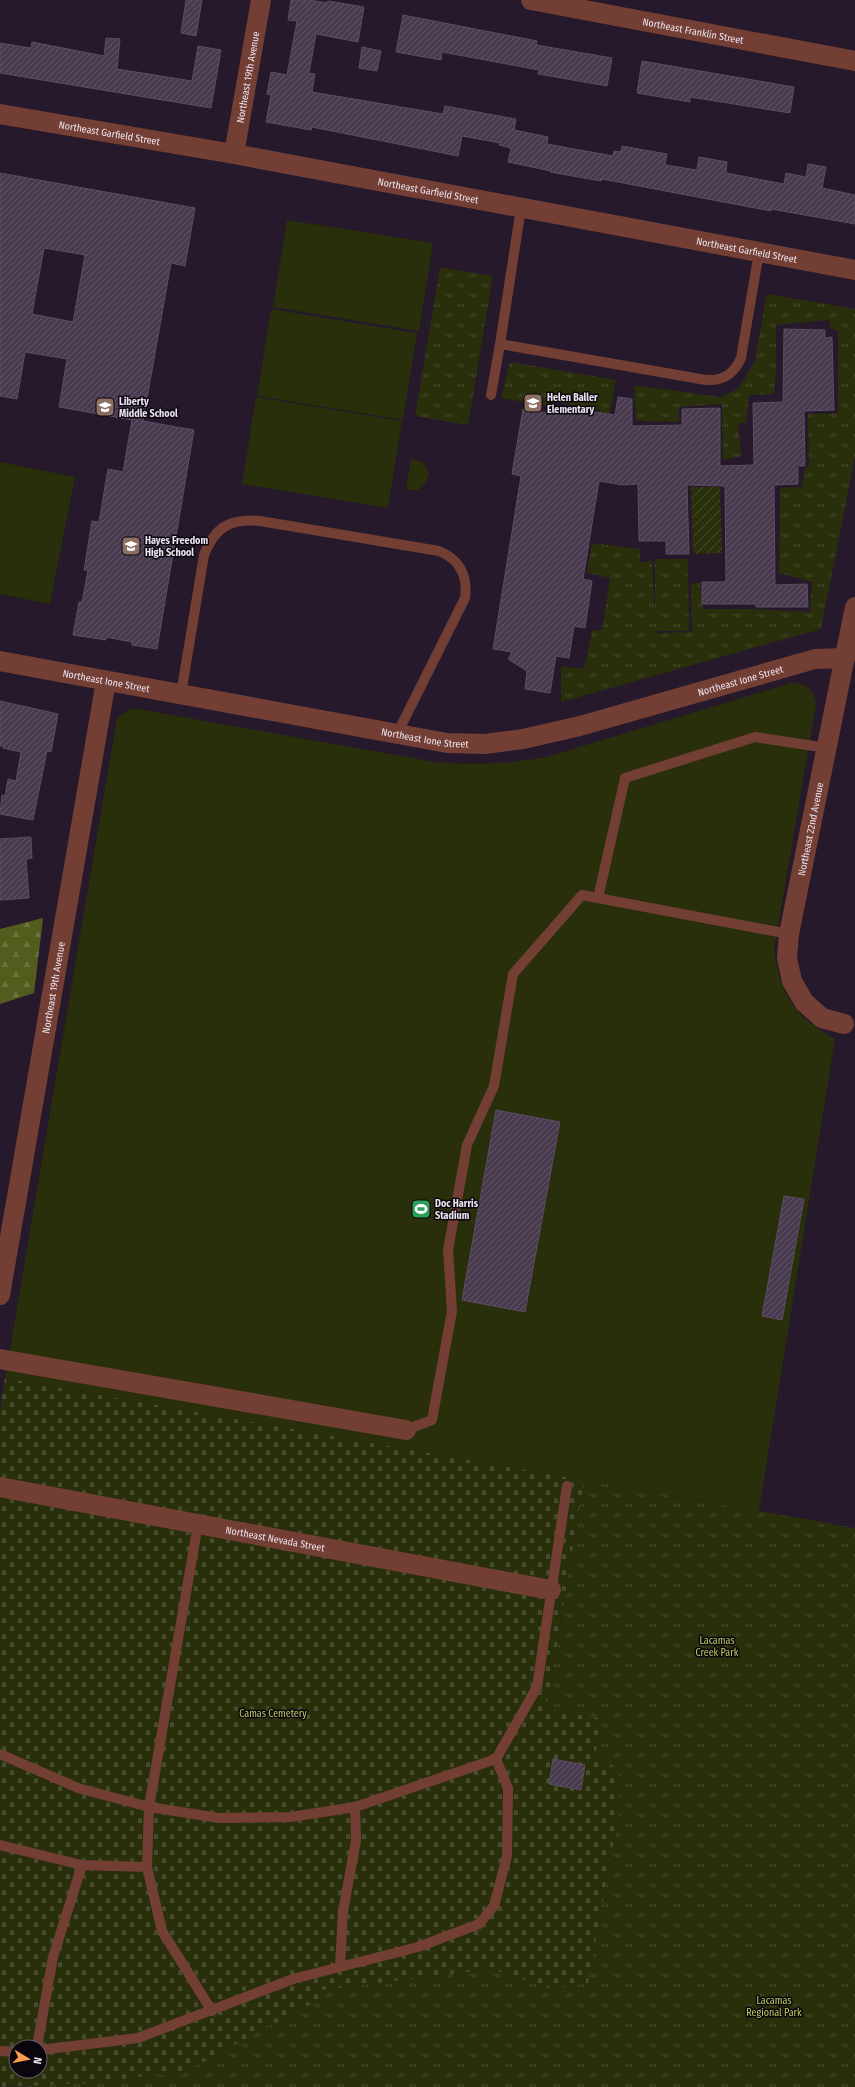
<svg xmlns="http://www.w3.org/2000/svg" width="855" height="2087" font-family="'Fira Sans Condensed',sans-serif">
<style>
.grass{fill:url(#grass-tufts)}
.forest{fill:url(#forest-firs)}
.cemetery{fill:url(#cemetery-stones);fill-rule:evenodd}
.garden{fill:url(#garden-furrows)}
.pitch{fill:#292e0b}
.building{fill:url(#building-hatch);stroke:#5c4d62;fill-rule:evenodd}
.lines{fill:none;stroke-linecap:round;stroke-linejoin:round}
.service{stroke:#733f35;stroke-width:10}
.minor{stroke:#733f35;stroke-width:20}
.labels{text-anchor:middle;stroke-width:3;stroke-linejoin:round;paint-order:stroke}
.street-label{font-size:10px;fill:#ebe3f0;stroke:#0b060e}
.poi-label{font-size:10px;font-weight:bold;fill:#ebe3f0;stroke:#0b060e;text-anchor:start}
.park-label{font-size:10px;fill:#bdce5f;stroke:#0b060e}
</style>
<defs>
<pattern id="grass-tufts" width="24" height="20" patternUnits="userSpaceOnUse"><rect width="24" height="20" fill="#292e0b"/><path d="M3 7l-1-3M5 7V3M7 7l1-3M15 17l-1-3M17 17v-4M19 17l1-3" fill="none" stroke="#484c2f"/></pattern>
<pattern id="forest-firs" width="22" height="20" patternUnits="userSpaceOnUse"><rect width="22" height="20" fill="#535c1d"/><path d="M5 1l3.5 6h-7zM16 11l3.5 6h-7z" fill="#6c733e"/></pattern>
<pattern id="cemetery-stones" width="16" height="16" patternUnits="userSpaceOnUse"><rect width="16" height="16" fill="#292e0b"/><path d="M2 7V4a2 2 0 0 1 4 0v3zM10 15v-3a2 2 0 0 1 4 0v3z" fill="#484c2f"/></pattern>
<pattern id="garden-furrows" width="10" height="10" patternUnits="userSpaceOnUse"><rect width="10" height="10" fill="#292e0b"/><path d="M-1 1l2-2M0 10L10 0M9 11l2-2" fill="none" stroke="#484c2f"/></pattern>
<pattern id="building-hatch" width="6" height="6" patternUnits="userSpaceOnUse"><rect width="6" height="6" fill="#493b4f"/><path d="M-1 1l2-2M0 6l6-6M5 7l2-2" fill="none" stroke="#635769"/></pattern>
</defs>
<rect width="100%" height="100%" fill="#25192b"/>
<!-- grass -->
<path class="grass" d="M440,267L493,276L468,425L415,416Z
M767,294L855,309V457L821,629L561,702V666L584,669L592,631L602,630L610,578L587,573L592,543L640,549V562L652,561L655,616V559H688L689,631H656V633L692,632L691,584L700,582L703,609H755L810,612L812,582L779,573L780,488L802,487L804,469L809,465L808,414L838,413V331L830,328L829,320L776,325V374L774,394L749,395L746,423H738L741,456L723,460L722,404L679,407V422L636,421L634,385L720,397L738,389L754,363Z
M510,362L616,380L608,420L598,430L600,410L555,402L554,407L501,398Z
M584,1480L855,1528V2087H6L92,2083L186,2071L322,1990L492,1969L551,1989L588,1981L618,1817V1770L596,1753L599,1718L546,1709Z"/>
<!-- forest -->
<path class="forest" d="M43,918L34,993L0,1004V929Z"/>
<!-- cemetery -->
<path class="cemetery" d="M5,1378L584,1480L546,1709L599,1718L596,1753L618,1770V1817L588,1983L551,1989L492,1969L322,1990L320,1999L186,2071L92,2083L0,2087V1410ZM16,2047H40V2071H16Z"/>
<!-- garden -->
<path class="garden" d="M691,487H720L722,553L693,554Z"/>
<!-- pitch -->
<path class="pitch" d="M287,220L433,243L419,331L273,307Z
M271,309L417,333L403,420L257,396Z
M256,397L402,421L388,508L242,484Z
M411,458L424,463L429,473L426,483L418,490H406Z
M0,462L75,477L50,604L0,594Z
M791,683C807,683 814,690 816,705L774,950C782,998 793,1014 835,1039L759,1511L5,1378L117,718L132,708L435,762C473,765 509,764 546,757Z"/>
<!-- building -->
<path class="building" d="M186,0H202L196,36L181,33Z
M291,0H309L327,3L328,1L364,7L358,42L316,34L309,73L315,74L312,92L443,114L445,106L516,119L514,130L548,137L547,144L613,156L614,151L621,152L622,146L667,154L665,165L697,170L699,157L727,162L726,173L784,184L786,173L806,177L808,164L826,167L822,188L855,195V224L771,209V211L602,179L601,181L550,172L551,171L508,162L511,148L499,145L500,143L462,136L458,156L312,127L311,130L266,122L271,95L267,94L271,72L287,75L297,21L288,20Z
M403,15L537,41L536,45L612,58L607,86L538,74L539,70L442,52L441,60L396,52Z
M106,38L120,39L117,69L192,81L198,46L221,50L211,108L0,73V43L31,48L32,42L104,56Z
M362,47L381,51L377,71L359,68Z
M642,61L794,87L790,113L690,97V102L637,93Z
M0,173L195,208L185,266L171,263L143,421L194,430L157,649L132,645V642L106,637V640L73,635L79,602H82L88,570H84L92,521L99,522L108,469L123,472L132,420L59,407L67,359L25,352L17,399L0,396ZM44,248L85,255L73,322L32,314Z
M784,329L825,330V338L832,337L834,410L804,411L805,466H798V484L774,485L775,585L807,584L808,607H756V604H702V582H726L725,486L687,485L689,554H666V541H639L638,484L623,485L599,481L583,579L592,581L585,628L574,626L569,658L556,656L550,693L525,689L527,671L508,659L512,652L493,649L521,476L512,474L523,409L559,415L561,407L615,415L618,397L632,399V426L682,425V409L720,408V466L754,465L753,403L783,402Z
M0,701L58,714L51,752L47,751L33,820L0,814L2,795L5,796L8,779L16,781L21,752L3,748L4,746H0Z
M31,837L32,858L26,859L29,898L0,900V839Z
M496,1110L560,1122L525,1312L462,1300Z
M784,1196L804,1199L782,1320L762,1316Z
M553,1759L585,1765L581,1790L549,1784Z"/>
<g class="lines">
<!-- service -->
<path class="service" d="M521,208L500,344L706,380C723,381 734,374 741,358L759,252
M491,395L500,344
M181,694L204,555C215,527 230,518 260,521L439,551C460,560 468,575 465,598L397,734
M598,898L625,778L755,737L827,748
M406,1430L432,1420L452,1311L448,1250L467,1145L494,1086L513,974L582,895L789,934
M198,1524L149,1807L147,1867L162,1931L212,2011
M0,1754L78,1788L149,1807L219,1818L291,1817L355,1807L496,1759L537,1687L567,1486
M0,1845L82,1865L147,1867
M340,1967L343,1911L356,1841L355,1807
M37,2047L53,1957L82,1865
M40,2050L138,2038L293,1979L418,1947L479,1924L494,1906L507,1856L508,1788L496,1759
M0,2051L16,2052"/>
<!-- minor -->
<g class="minor">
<path id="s1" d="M531,0L855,61"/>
<path id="s2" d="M0,114L234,154L855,270"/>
<path id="s3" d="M234,154L261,0"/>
<path id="s4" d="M0,661L447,743L485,744L523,739L580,726L815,659L845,658"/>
<path id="s5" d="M844,1024L822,1018L804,1002L792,981L787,958L789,934L855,607"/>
<path id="s6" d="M0,1295L106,681"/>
<path d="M0,1359L406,1430"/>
<path id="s7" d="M0,1487L551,1590"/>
</g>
</g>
<!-- icons -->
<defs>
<g id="school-square" transform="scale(1)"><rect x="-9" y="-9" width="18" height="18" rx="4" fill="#8d6e63" stroke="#0b060e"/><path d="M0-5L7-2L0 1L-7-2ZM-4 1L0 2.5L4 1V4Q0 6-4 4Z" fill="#fff"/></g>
<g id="stadium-square" transform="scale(1)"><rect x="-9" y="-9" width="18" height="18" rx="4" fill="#2e9e5b" stroke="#0b060e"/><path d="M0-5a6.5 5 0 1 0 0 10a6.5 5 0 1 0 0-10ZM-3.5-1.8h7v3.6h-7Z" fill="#fff"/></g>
</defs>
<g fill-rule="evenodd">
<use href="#school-square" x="533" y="403"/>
<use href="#school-square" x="105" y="407"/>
<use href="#school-square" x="131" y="546"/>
<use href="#stadium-square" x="421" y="1209"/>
</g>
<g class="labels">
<!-- street labels -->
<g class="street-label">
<text dy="4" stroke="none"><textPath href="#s1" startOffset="165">Northeast Franklin Street</textPath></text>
<text dy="4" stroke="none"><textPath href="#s3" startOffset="78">Northeast 19th Avenue</textPath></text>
<text dy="4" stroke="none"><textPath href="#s2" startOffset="111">Northeast Garfield Street</textPath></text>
<text dy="4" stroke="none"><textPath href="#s2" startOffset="435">Northeast Garfield Street</textPath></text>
<text dy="4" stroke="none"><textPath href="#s2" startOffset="759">Northeast Garfield Street</textPath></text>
<text dy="4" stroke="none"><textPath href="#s4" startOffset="756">Northeast Ione Street</textPath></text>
<text dy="4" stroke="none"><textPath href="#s4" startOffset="108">Northeast Ione Street</textPath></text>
<text dy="4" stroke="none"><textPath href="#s4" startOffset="432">Northeast Ione Street</textPath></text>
<text dy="4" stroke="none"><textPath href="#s5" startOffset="226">Northeast 22nd Avenue</textPath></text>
<text dy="4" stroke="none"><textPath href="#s6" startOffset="312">Northeast 19th Avenue</textPath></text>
<text dy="4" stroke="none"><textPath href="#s7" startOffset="280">Northeast Nevada Street</textPath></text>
</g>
<!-- poi labels -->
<g class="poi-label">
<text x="547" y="401">Helen Baller<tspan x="547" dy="12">Elementary</tspan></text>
<text x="119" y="405">Liberty<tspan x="119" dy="12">Middle School</tspan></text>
<text x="145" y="544">Hayes Freedom<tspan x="145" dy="12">High School</tspan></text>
<text x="435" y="1207">Doc Harris<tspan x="435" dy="12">Stadium</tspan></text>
</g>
<!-- park labels -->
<g class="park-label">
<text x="717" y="1644">Lacamas<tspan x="717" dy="12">Creek Park</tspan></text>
<text x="273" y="1717">Camas Cemetery</text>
<text x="774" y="2004">Lacamas<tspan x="774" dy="12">Regional Park</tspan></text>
</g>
</g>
<!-- north arrow -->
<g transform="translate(28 2059) rotate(100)"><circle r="19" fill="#0b060e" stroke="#655e68"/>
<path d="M0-3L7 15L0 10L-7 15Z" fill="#fa9f4e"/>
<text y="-6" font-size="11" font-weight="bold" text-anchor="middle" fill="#ebe3f0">N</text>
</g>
</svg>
